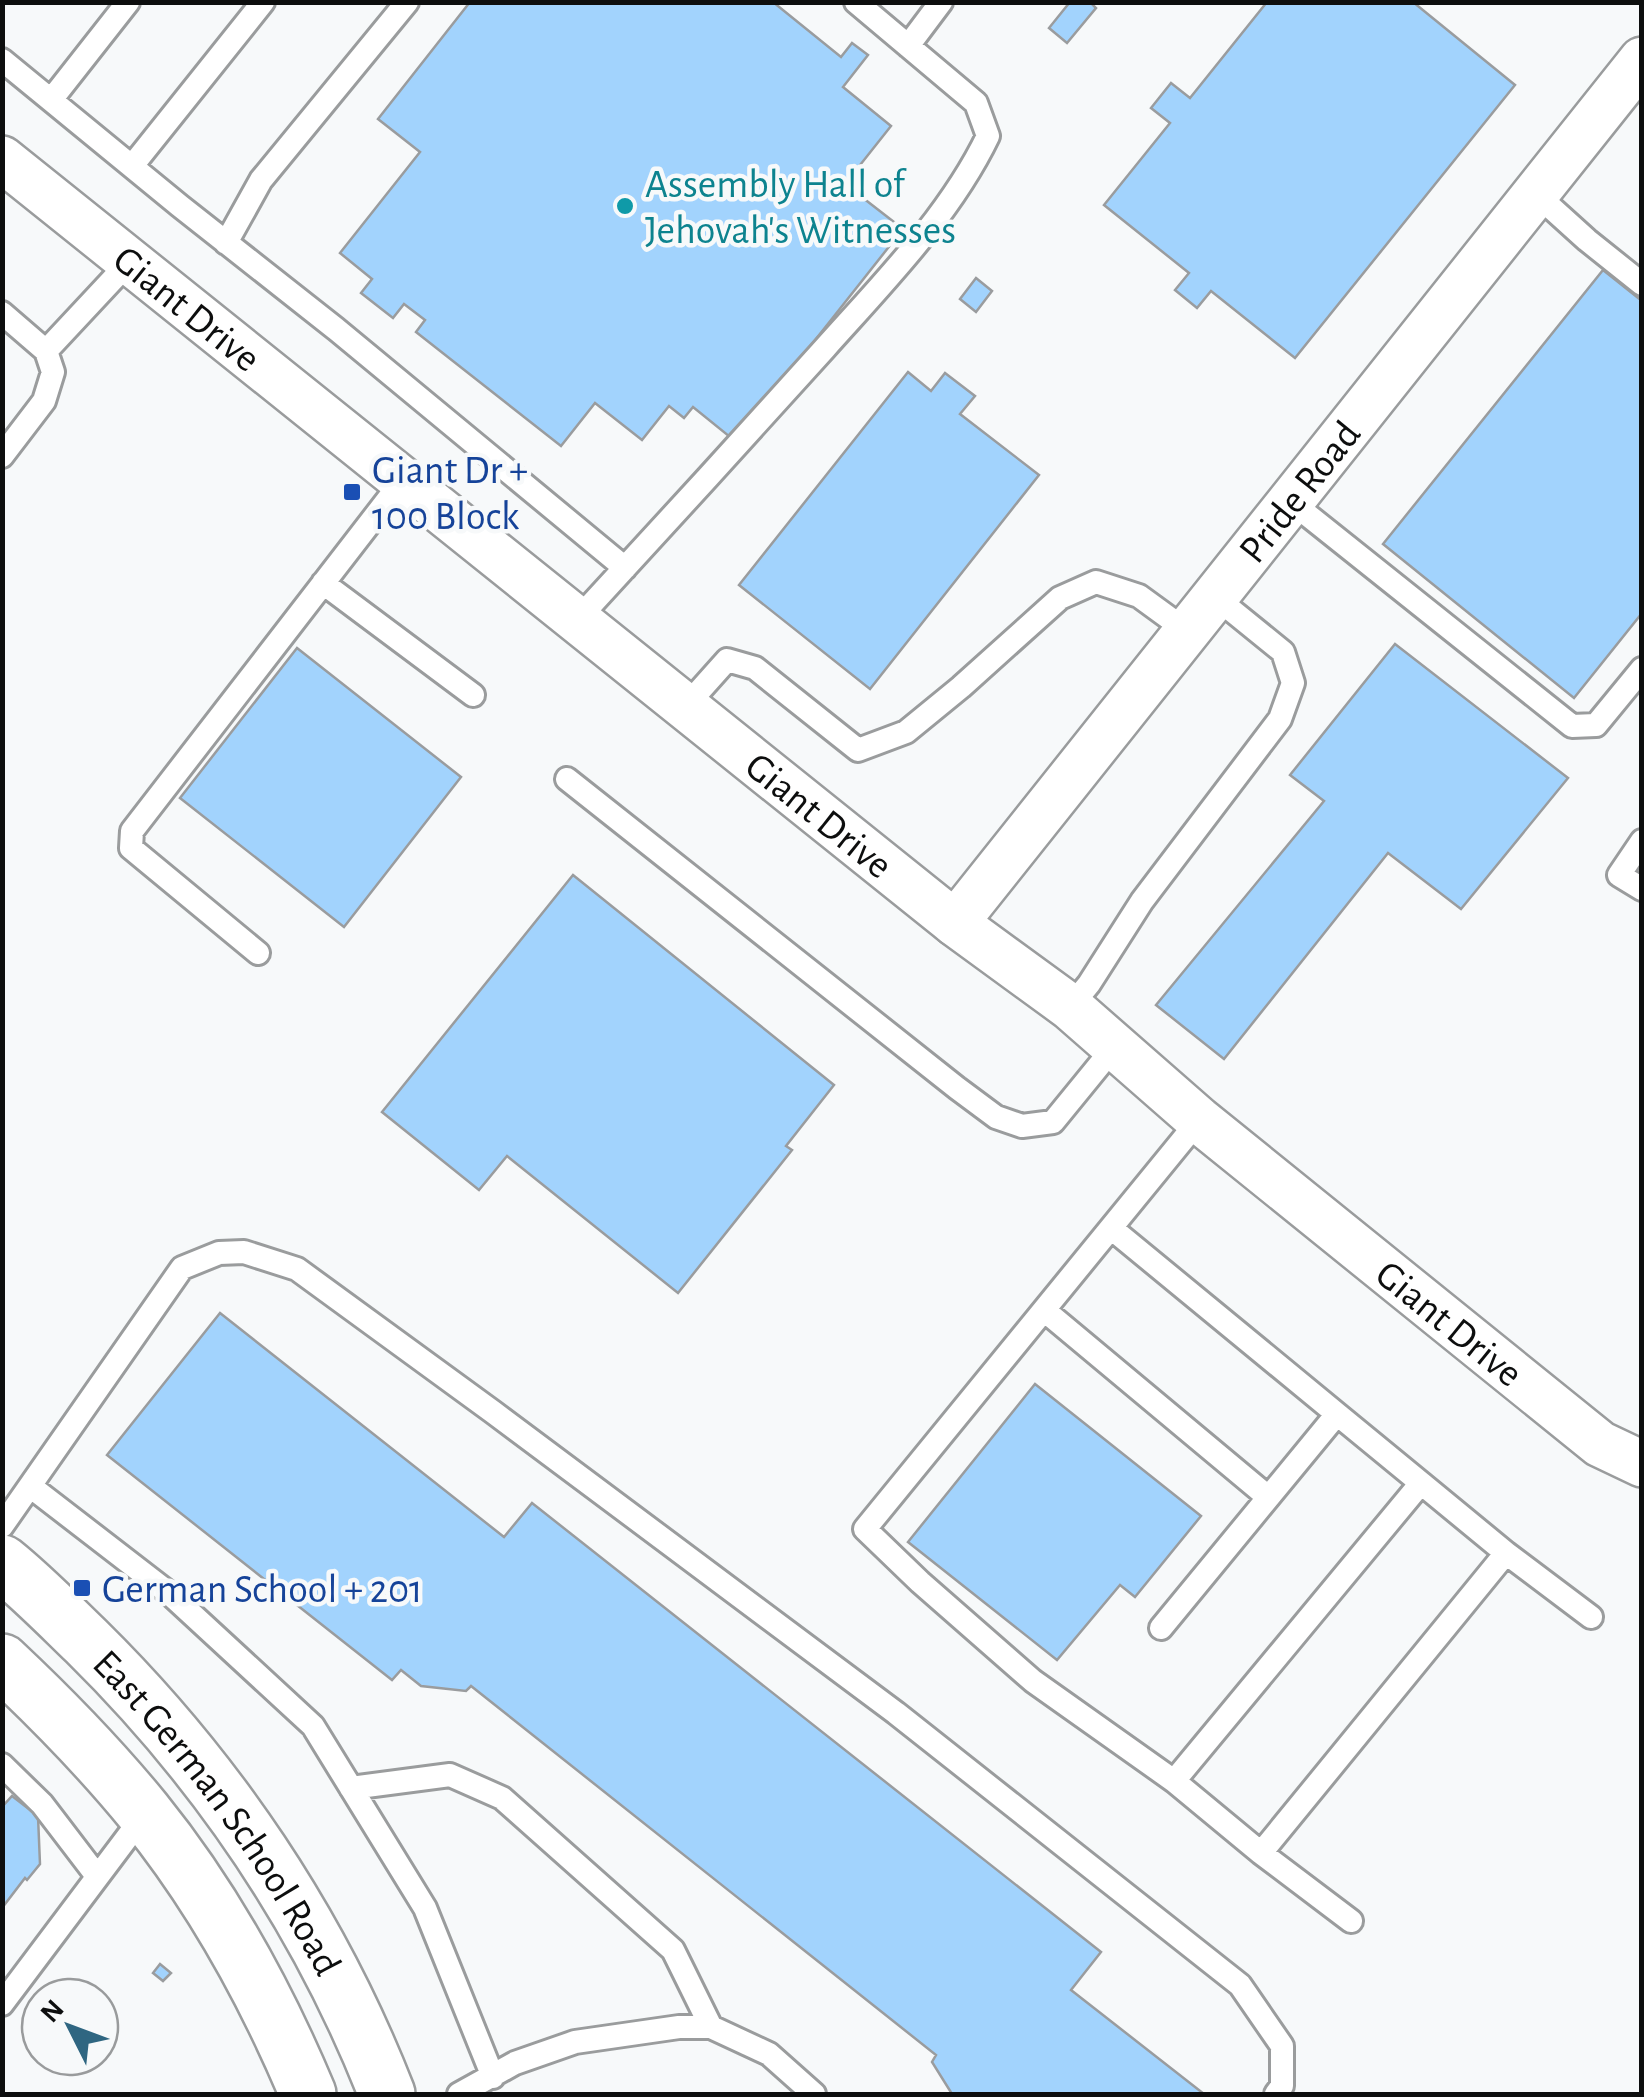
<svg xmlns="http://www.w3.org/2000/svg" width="1644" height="2097" font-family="'Alegreya Sans',sans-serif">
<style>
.building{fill:#a2d3fd;stroke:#9a9c9e;stroke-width:2.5}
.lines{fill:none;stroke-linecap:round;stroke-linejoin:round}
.lane-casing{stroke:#9a9c9d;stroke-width:28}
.street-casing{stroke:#9a9c9d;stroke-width:50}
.secondary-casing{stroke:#9a9c9d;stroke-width:60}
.lane{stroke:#fff;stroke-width:22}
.street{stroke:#fff;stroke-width:45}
.secondary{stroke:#fff;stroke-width:55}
.culture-dot{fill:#0f9aa8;stroke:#f7f9fa;stroke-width:4}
.transit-dot{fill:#1a4fb4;stroke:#f7f9fa;stroke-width:4}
.labels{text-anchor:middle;stroke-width:9;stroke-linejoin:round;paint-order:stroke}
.culture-label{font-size:40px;fill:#0d838f;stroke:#f7f9fa;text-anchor:start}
.street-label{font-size:40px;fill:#0d0e0e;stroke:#f7f9fa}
.transit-label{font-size:40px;fill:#164399;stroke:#f7f9fa;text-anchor:start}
</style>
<rect width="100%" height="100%" fill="#f7f9fa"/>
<!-- building -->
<path class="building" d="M470,2H773L841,57L852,43L868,55L843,87L891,126L845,184L903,229L740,435L730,437L693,407L684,418L669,406L642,440L595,403L561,446L416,332L425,320L404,304L393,318L361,293L372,279L340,253L420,152L378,119Z
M1070,2H1090L1096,8L1067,43L1049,28Z
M1267,2H1413L1515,85L1295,358L1211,291L1197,308L1175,290L1189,273L1104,205L1170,123L1151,108L1171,83L1190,98Z
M1603,270L1642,301V613L1574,698L1383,544Z
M976,278L992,291L976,312L960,299Z
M908,372L931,391L945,373L975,396L960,414L1039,475L870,689L739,585Z
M1395,644L1568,778L1461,909L1388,853L1224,1059L1156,1005L1324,801L1290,775Z
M297,648L461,777L344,927L180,798Z
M573,875L834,1085L786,1146L792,1150L678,1293L507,1156L479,1190L382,1112Z
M220,1313L504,1537L532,1503L1101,1952L1071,1990L1204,2094H952L932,2062L936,2055L471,1686L466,1691L421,1686L401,1670L392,1680L107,1455Z
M1035,1384L1201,1516L1135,1597L1120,1585L1057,1660L908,1542Z
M12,1796L38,1816L40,1864L27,1880L25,1878L2,1908V1807Z
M160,1964L171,1973L163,1981L153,1973Z"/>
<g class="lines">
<!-- lane casing -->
<g class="lane-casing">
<path id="lane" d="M908,46L941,2
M2,60L180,206L336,329L625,568
M51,100L128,2
M132,166L263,2
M1535,193L1587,240L1642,284
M226,243L261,180L407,2
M2,313L46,351L130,261
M2,456L44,401L53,372L46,351
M1290,501L1572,726L1596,725L1642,669
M323,583L473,695
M577,620C660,530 743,439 825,348C883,283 950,215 988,136L976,103L856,2
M685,707L727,660L755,668L858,750L906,732L961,687L1060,598L1096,582L1139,596L1187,631
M567,779L957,1088L996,1117L1022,1126L1053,1122L1115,1046
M1642,841L1619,875L1642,889
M258,953L131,848L132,831L403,480
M1070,1007L1089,984L1142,901L1280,719L1293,683L1283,652L1214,596
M1199,1120L865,1529L920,1582L1033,1681L1174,1781L1261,1853L1506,1553L1421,1483
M1111,1228L1337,1414L1161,1628
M1044,1310L1268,1497
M30,1486L170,1594L313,1726L425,1908L493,2077
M2,1526L182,1268L219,1253L244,1252L297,1269L493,1412L896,1713L1240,1985L1282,2046V2086L1276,2094
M1506,1553L1591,1617
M2,1765L42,1804L97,1876
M1174,1781L1421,1483L1337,1414
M351,1788L450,1775L502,1798L673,1950L711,2027
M1261,1853L1351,1921
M2,2004L144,1815
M459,2094L515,2063L575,2042L679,2027H711L769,2054L814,2094"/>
</g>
<!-- street casing -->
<g class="street-casing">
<g id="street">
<path id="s1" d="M2,159L955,923L1070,1007L1199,1120L1600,1444L1642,1464"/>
<path id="s2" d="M955,923L1642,60"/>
</g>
</g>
<!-- secondary casing -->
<g class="secondary-casing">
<g id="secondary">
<path id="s3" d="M2,1563C32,1587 59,1615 86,1641C217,1770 320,1923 387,2094"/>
<path d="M2,1662C52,1709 100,1758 144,1812C212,1896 266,1994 308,2094"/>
</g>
</g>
<!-- lane -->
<use href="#lane" class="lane"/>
<!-- street -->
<use href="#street" class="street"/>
<!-- secondary -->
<use href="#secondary" class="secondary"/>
</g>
<!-- markers -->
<circle class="culture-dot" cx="625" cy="206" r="10"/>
<g class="transit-dot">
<rect x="342" y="482" width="20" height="20" rx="5"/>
<rect x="72" y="1578" width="20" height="20" rx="5"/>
</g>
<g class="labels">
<!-- culture labels -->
<g class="culture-label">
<text x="645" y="197">Assembly Hall of<tspan x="645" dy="46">Jehovah's Witnesses</tspan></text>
</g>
<!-- street labels -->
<g class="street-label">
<text dy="14" stroke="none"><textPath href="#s1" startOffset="238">Giant Drive</textPath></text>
<text dy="14" stroke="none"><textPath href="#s2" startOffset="552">Pride Road</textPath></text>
<text dy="14" stroke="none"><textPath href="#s1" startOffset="1048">Giant Drive</textPath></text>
<text dy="14" stroke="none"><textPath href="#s1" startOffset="1858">Giant Drive</textPath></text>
<text dy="14" stroke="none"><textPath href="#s3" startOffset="332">East German School Road</textPath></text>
</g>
<!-- transit labels -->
<g class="transit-label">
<text x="372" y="483">Giant Dr +<tspan x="372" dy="46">100 Block</tspan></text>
<text x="102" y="1602">German School + 201</text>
</g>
</g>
<!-- border -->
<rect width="1644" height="2097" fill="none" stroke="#0d0e0e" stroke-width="10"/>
<!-- north arrow -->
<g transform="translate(70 2027) rotate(312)"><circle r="48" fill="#f7f9fa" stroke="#999b9c" stroke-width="2.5"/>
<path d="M0-8L18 38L0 25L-18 38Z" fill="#2f6681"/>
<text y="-15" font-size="28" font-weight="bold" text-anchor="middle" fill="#0d0e0e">N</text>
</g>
</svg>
